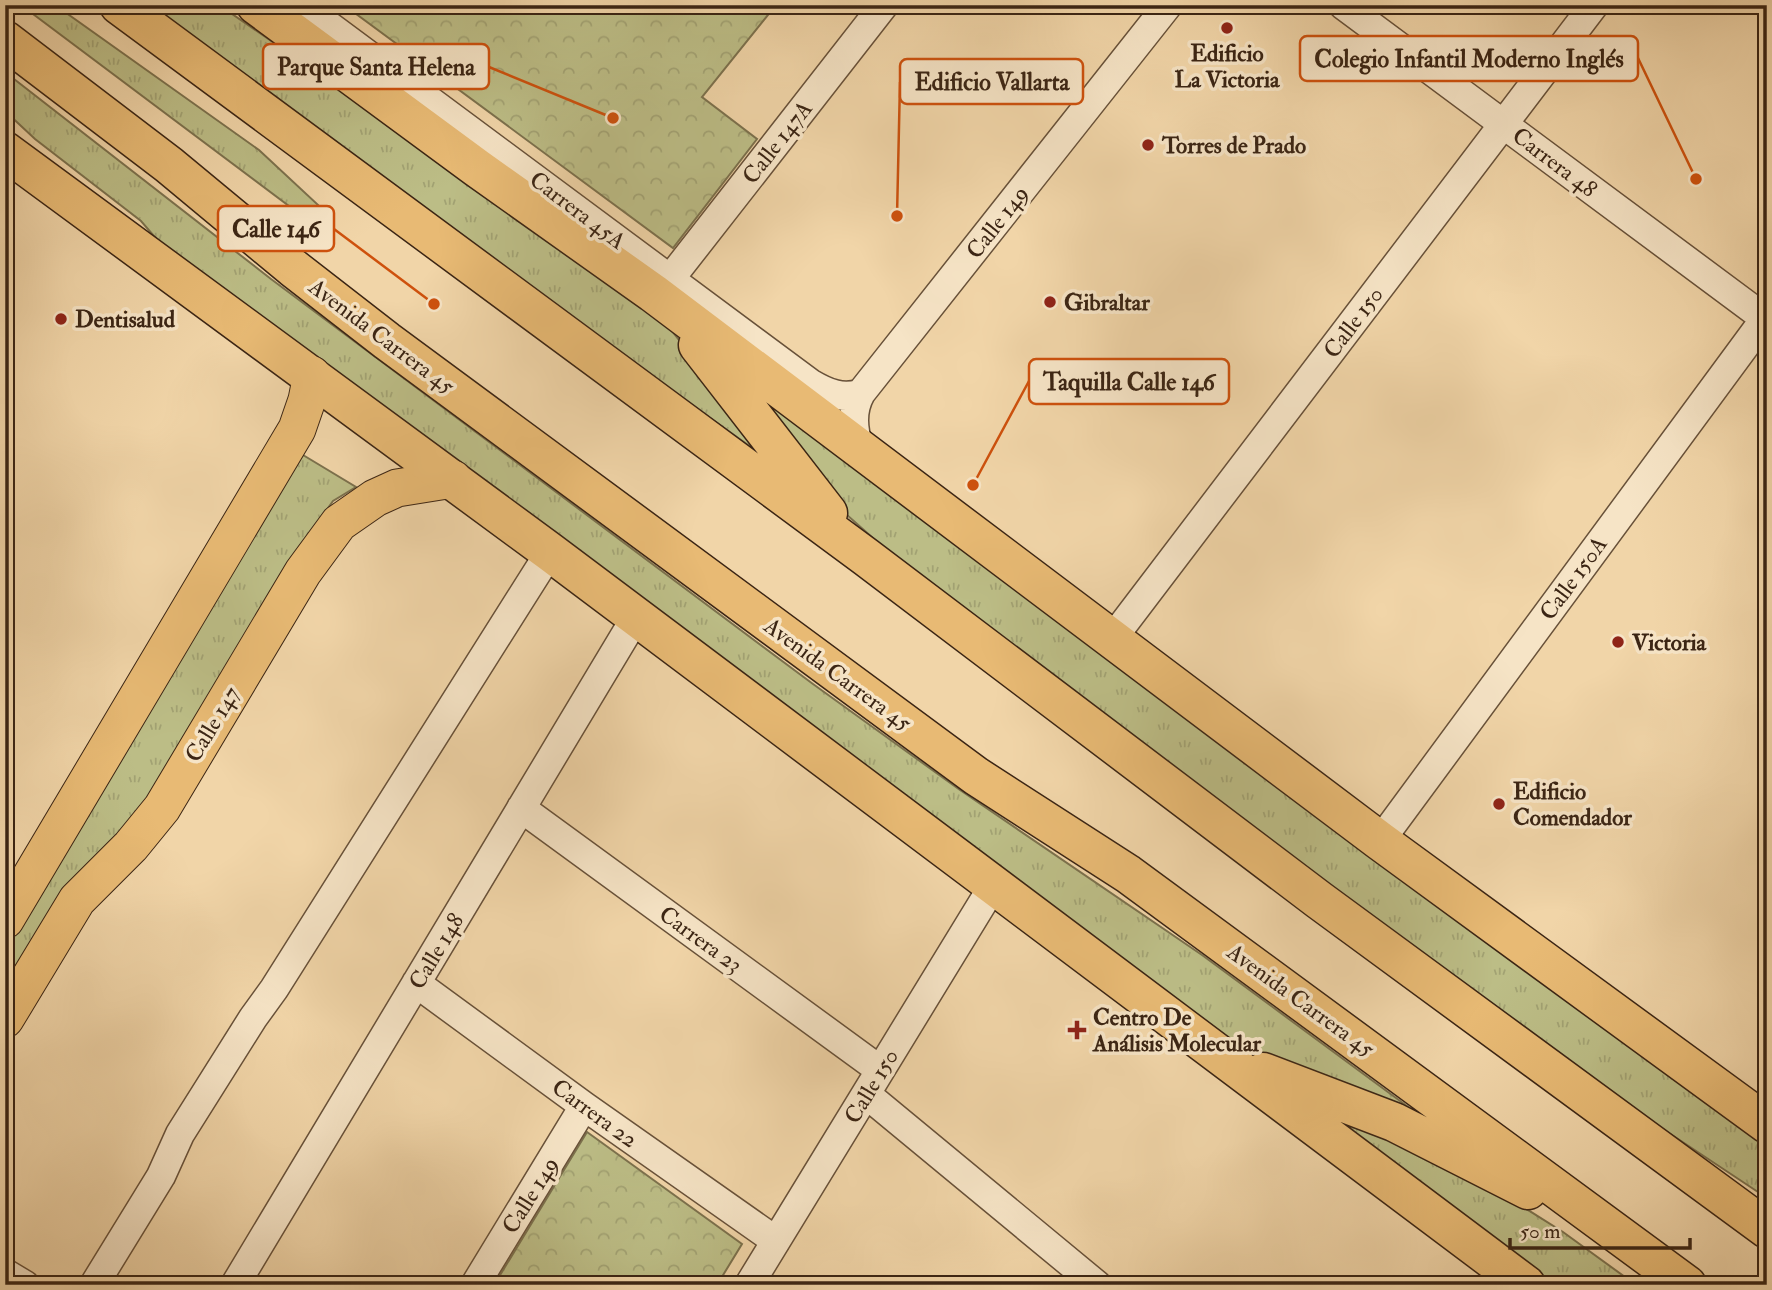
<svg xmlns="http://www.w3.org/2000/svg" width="1772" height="1290" font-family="'IM FELL Double Pica',serif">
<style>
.grass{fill:url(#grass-tufts);stroke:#7c714d;stroke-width:2}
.forest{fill:url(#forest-crowns);stroke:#7c714d;stroke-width:2}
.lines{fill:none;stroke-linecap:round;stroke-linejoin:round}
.minor-casing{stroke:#685139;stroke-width:31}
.major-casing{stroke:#3b2514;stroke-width:39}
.highway-casing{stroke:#3b2514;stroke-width:41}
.minor{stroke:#f6e4c6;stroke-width:28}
.major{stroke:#e8ba74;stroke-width:37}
.highway{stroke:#e8ba74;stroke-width:38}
.poi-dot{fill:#8f2418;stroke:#f6e4c6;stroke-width:2.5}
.labels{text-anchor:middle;stroke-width:7;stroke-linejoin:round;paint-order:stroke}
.poi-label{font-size:23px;font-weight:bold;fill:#3b2514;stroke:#f6e4c6;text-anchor:start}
.street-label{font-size:23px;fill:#3b2514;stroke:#f6e4c6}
.leader{fill:none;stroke:#ce510d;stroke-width:2.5}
.callout-dot{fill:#ce510d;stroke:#f6e4c6;stroke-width:2.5}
.callout{fill:#f6e4c6;stroke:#ce510d;stroke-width:2.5}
.callout-label{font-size:24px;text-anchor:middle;font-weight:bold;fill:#3b2514}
</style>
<defs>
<pattern id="grass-tufts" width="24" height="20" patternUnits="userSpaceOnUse" patternTransform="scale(1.75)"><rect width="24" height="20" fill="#bcbd86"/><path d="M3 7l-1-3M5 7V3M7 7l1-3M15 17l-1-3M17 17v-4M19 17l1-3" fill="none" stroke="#a2a273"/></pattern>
<pattern id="forest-crowns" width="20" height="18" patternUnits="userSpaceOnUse" patternTransform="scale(1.75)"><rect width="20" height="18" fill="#bcbd86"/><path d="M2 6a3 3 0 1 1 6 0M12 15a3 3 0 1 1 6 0" fill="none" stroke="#a2a273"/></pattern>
</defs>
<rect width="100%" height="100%" fill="#f1d5a8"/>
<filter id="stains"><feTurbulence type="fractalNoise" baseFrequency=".00286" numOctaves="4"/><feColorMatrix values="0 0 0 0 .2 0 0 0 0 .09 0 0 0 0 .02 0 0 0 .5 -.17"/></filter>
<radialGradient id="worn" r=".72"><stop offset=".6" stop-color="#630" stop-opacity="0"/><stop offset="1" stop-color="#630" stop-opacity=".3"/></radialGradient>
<!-- grass -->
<path class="grass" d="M21,5H55L259,150L331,217L321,230Z
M149,5H219L440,157L658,313L776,465L498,266Z
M5,72L271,279L813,684L960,790L1202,955L1411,1109L1310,1080L1246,1051L179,265L141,221L35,139L5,111Z
M726,364L1767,1140V1198L1565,1064L919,579L838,507Z
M298,452L356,487L333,501L304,542L156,790L5,986V951Z
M1293,1092L1458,1166L1563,1232L1636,1285H1550Z"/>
<!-- forest -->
<path class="forest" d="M344,5H776L702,97L757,139L673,248Z
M587,1132L742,1244L717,1285H494Z"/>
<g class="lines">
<!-- minor casing -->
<g class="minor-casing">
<path id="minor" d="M301,5L810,383C827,393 843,400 861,393
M1343,5L1767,320
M670,279L884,5
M859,448C853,429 851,411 861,393L1168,5
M1112,639L1594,5
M521,808L880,1070
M1380,841L1767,316
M416,983L584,1106L776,1241
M866,1094L1097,1285
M5,1273L25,1285
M94,1285L161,1176L180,1134L253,1018L274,989L550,552
M235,1285L636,617
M475,1285L584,1106
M749,1285L993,886"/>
</g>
<!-- major casing -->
<g class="major-casing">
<path id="major" d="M5,920L297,429L307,400L312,375
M5,1019L77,900L131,846L162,808L303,572L339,523L375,498L397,488L453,479"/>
</g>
<!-- highway casing -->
<g class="highway-casing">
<path id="highway" d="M119,5L866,557L1319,900L1767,1229
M256,5L477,168L653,293L1380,841L1767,1124
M5,40L169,165L293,268L387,341L976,776L1128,874L1687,1285
M5,151L550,552L1526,1285
M698,345L828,513
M1263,1072L1394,1122L1528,1190"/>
</g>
<!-- minor -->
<use href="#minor" class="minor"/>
<!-- major -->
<use href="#major" class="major"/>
<!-- highway -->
<use href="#highway" class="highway"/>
</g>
<!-- markers -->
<g class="poi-dot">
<circle cx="1227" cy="28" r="7"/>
<circle cx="1148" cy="145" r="7"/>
<circle cx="1050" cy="302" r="7"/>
<circle cx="61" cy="319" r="7"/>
<circle cx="1618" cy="642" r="7"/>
<circle cx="1499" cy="804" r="7"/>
<path d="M1073.5 1019.5h7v7h7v7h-7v7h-7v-7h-7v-7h7z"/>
</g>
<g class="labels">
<!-- poi labels -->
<g class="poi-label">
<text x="1227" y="61" text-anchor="middle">Edificio<tspan x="1227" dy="26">La Victoria</tspan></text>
<text x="1162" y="153">Torres de Prado</text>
<text x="1064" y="310">Gibraltar</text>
<text x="75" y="327">Dentisalud</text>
<text x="1632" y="650">Victoria</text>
<text x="1513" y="799">Edificio<tspan x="1513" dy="26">Comendador</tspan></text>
<text x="1093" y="1025">Centro De<tspan x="1093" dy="26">Análisis Molecular</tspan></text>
</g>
<!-- street labels -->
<g class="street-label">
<text transform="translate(777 142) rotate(-52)" y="8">Calle 147A</text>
<text transform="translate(1555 162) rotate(37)" y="8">Carrera 48</text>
<text transform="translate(578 210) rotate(37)" y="8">Carrera 45A</text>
<text transform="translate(997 222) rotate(-52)" y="8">Calle 149</text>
<text transform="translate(1353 322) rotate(-53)" y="8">Calle 150</text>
<text transform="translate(382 336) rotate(37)" y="8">Avenida Carrera 45</text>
<text transform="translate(1573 578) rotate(-54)" y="8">Calle 150A</text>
<text transform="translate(838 674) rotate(36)" y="8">Avenida Carrera 45</text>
<text transform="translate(212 724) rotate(-59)" y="8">Calle 147</text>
<text transform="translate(701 939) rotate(36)" y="8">Carrera 23</text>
<text transform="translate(436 951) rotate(-59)" y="8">Calle 148</text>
<text transform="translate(1301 1000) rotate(36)" y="8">Avenida Carrera 45</text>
<text transform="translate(871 1086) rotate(-59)" y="8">Calle 150</text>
<text transform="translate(595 1113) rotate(36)" y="8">Carrera 22</text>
<text transform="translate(530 1195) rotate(-58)" y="8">Calle 149</text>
</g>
</g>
<!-- callouts -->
<path class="leader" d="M1696 179L1638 58M613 118L489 67M897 216L900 82M434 304L334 229M973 485L1029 381"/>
<g class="callout-dot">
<circle cx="1696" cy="179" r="7"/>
<circle cx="613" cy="118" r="7"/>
<circle cx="897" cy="216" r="7"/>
<circle cx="434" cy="304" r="7"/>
<circle cx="973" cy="485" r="7"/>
</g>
<g class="callout">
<rect x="1300" y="36" width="338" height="45" rx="7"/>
<rect x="263" y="44" width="226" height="45" rx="7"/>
<rect x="900" y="59" width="183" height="45" rx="7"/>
<rect x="218" y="206" width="116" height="45" rx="7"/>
<rect x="1029" y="359" width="200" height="45" rx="7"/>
</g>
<g class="callout-label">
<text x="1469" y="67">Colegio Infantil Moderno Inglés</text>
<text x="376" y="75">Parque Santa Helena</text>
<text x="992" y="90">Edificio Vallarta</text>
<text x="276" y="237">Calle 146</text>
<text x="1129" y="390">Taquilla Calle 146</text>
</g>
<!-- margin -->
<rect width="1772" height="1290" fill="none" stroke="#f1d5a8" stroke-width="28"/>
<rect x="7" y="7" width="1758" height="1276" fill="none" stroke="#3b2514" stroke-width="3.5"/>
<rect x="14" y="14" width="1744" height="1262" fill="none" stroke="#3b2514" stroke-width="2"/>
<!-- scale -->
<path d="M1510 1238v10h180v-10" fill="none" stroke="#3b2514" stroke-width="3.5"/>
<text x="1520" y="1238" font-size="21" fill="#3b2514" stroke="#f6e4c6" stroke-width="5" paint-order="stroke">50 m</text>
<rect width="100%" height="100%" filter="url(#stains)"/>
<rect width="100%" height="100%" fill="url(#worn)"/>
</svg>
